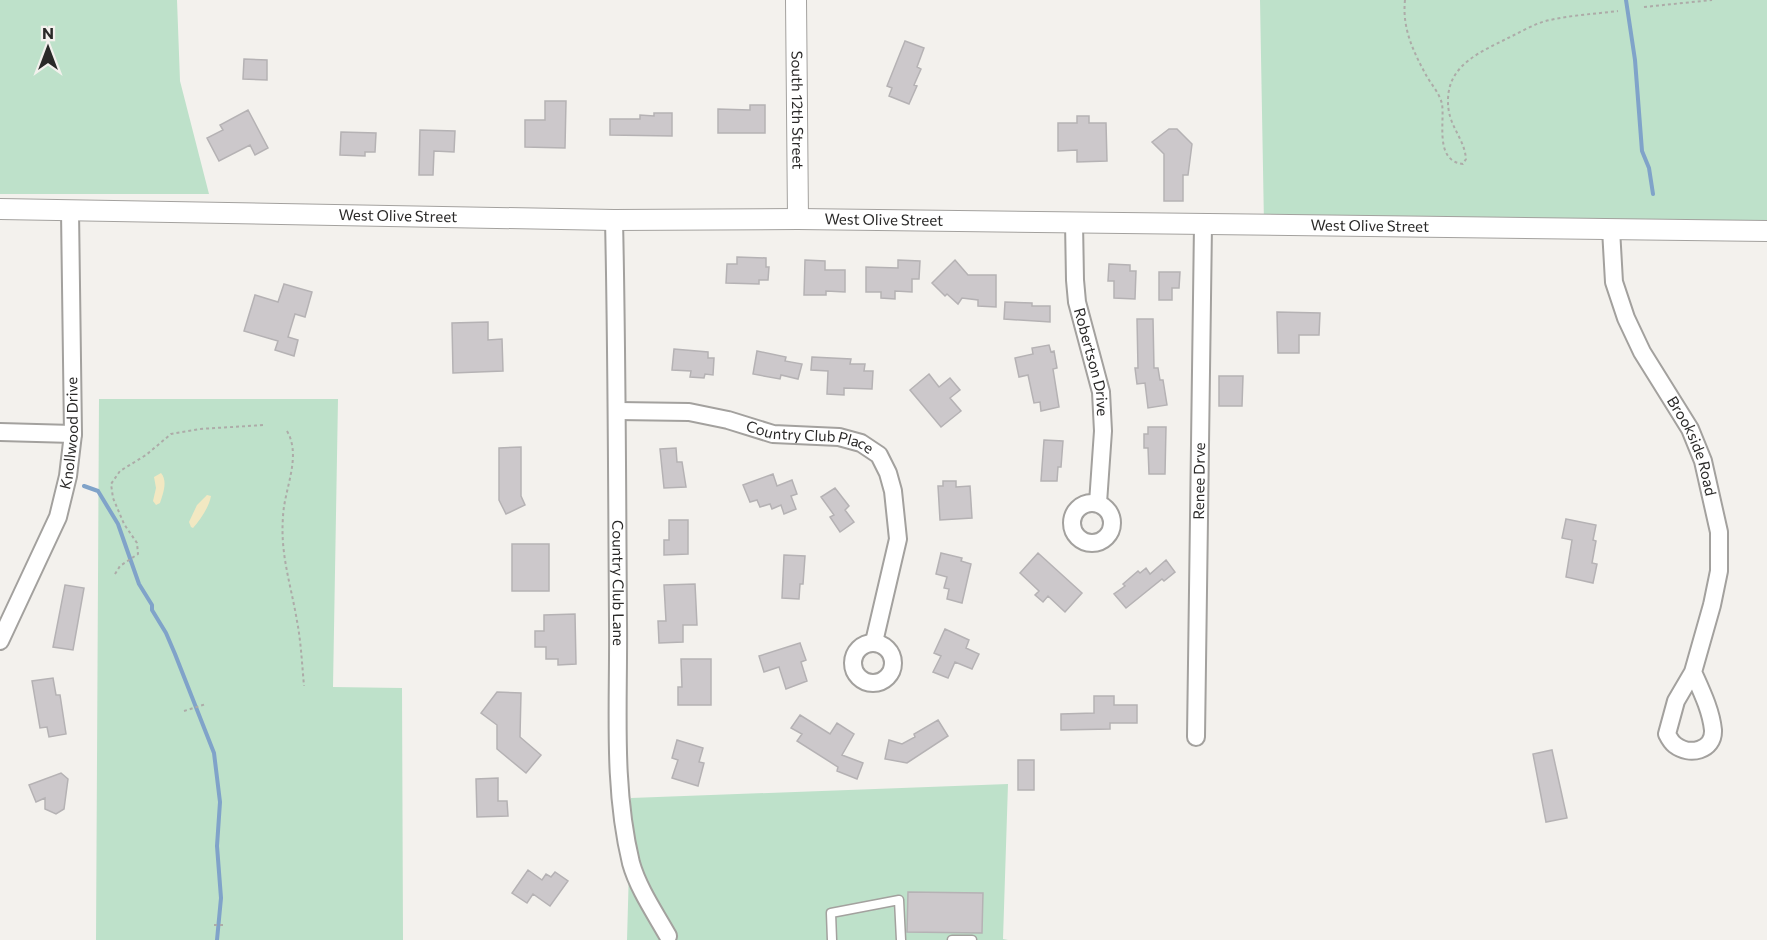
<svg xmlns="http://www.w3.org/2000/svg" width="1767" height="940" font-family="Commissioner,sans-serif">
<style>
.green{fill:#bee1ca}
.sand{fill:#f2e8c2}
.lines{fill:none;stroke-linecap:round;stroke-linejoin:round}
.stream{stroke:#80a3c9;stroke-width:4}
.building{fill:#ccc8cb;stroke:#b5b2b4;stroke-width:1.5}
.service-casing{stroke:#a3a19e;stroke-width:11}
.minor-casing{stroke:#a3a19e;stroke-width:20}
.tertiary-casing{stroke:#a3a19e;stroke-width:22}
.path{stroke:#adaba8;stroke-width:2;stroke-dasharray:3 3;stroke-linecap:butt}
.service{stroke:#fff;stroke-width:8}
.minor{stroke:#fff;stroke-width:16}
.tertiary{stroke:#fff;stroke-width:20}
.labels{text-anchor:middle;stroke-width:4.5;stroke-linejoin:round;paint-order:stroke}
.street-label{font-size:15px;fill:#2a2928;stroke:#f3f1ed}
</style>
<rect width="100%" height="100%" fill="#f3f1ed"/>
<!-- green -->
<path class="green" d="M0,0H177L180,81L209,194H0Z
M1260,0H1767V231L1264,225Z
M99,399H338L333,687L402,688L403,940H96Z
M1008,784L1003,939L1008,940H627L631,798Z"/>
<!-- sand -->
<path class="sand" d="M161,473C168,481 163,494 160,503L156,505L153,501L156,488L154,477Z
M207,495L211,496C209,507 201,519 193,528L191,527L189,522L197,505Z"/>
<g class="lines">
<!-- stream -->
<path class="stream" d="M1626,0L1635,60L1642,151L1649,168L1653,194
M84,486L98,491L118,524L139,584L152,605V610L166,633L175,654L214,753L220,802L217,846L221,898L217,940"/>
</g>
<!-- building -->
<path class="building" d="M905,41L924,48L917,67L921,69L914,85L917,86L909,104L889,96L892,88L887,86Z
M244,59L267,60V80L243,79Z
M545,101H566L565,148L525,147V120H545Z
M750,105H765V133H718V109L750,110Z
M248,110L268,148L255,155L250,145L219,161L207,138L223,130L220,125Z
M654,113H672V136L610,135V119H640V115L654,116Z
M1077,116H1089V123H1106L1107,161L1077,162V150L1058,151V123H1077Z
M1169,129H1177L1192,144L1188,175H1183V201H1164V154L1152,142Z
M420,130L455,131L454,152L434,151L433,175H419Z
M341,132L376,133L375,152H365V156L340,155Z
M737,257L766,258V267H769L768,280H759V284L726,283L727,264H737Z
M805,260L825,261V270H845V292L826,291V295H804Z
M898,260L920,261L919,279H912V292L895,291V299L881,298V292H866V267L898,268Z
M955,260L968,275H996V307L978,306V300L962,298L958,304L947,294L945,296L932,283Z
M1109,264L1130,265V271H1136L1135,299L1114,298V281H1108Z
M1159,272H1180L1179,288H1172V300H1159Z
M284,284L312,292L305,317L295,314L288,337L298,340L294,356L275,350L278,341L244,331L255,295L278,302Z
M1005,302L1032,303V306H1050V322L1004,319Z
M1277,312L1320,313L1319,335H1299V353H1278Z
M1137,319H1153L1154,368H1158L1160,380H1163L1167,405L1148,408L1145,383L1137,384L1135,368H1138Z
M488,322V340L502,339L503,371L453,373L452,323Z
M1049,345L1051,352L1054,351L1057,368L1053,369L1059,407L1041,411L1040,402L1034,403L1028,375L1019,377L1015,358L1033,354L1032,348Z
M674,349L708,352V358H714L713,375L705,374L704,378L690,377L691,371L672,370Z
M757,351L786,357L785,361L802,364L798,379L781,375L780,379L753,374Z
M812,357L851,359L850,364H865L864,371H873L872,389L844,388V395L827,394L828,371L811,370Z
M929,374L939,387L950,378L960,390L950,398L961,411L941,427L910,390Z
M1219,376H1243L1242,406H1219Z
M1148,427H1166L1165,474H1149L1148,448H1144V434H1148Z
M1044,440L1063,441L1061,467H1058L1057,481H1041Z
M521,447V496L525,505L506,514L499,500V448Z
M676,448L677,462H682L686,487L664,488L660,449Z
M773,474L777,486L792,480L797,494L791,496L796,509L784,514L781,505L772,509L770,504L760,507L757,500L750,502L743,485Z
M943,481H956V487L970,486L972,518L940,520L938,486H943Z
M835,488L849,506L845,510L854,522L840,532L830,517L834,515L821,497Z
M1566,519L1596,525L1593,540L1596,541L1592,563L1597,564L1593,583L1566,577L1572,540L1562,538Z
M669,520H688V554L664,555V540H669Z
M512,544H549V591H512Z
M941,553L962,558L961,561L971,564L962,603L947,599L949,589L944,588L947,577L936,574Z
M1038,553L1082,593L1065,612L1048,596L1043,602L1035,595L1039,591L1020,573Z
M784,555L805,556L803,584H800L799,599L782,598Z
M1166,560L1175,572L1164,581L1162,579L1126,608L1114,594L1125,586L1123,584L1138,571L1140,573L1146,568L1150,574Z
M695,584L697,625H683V642L659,643L658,621H666L664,585Z
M65,585L84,588L73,650L53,647Z
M575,614L576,664L558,665V659H546V647H535V631H544V615Z
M945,629L969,640L966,648L979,654L972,669L955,662L948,678L933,672L941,656L934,653Z
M800,643L806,660L801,662L807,681L786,689L779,667L764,672L759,656Z
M681,659H711V705H678V687H682Z
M53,678L56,695H60L66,734L49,737L47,727L40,728L32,681Z
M497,692L521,693L520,737L541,755L526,773L497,749V725L481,713Z
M1094,696H1114V705H1137V723H1110V729L1061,730V714L1094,713Z
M800,715L830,734L837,723L854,734L842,755L863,763L857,779L837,771L838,767L797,741L802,734L791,728Z
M938,720L948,736L907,763L885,759L889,740L902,744L915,737L914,734Z
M677,740L703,748L699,762L704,763L698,786L672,778L678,760L672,758Z
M1552,750L1567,818L1546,822L1533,754Z
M1018,760H1034V790H1018Z
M61,773L68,779L64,809L56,814L45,809V798L36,802L29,785Z
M498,778V801H507L508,816L477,817L476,779Z
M528,870L542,880L546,874L551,877L555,872L568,881L550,906L533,894L527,903L512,893Z
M908,892L983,893L982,933L907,932Z"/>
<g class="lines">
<!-- service casing -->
<g class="service-casing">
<path id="service" d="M832,940L831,913L899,900L901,940
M952,940H972"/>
</g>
<!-- minor casing -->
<g class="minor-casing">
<g id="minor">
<path id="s1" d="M614,220C617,355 617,489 618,623C619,703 612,785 631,863C638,888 655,913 668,936"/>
<path id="s2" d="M1074,222L1075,280L1077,302L1101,392L1103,431L1098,503"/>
<path id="s3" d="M1611,229L1614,282L1626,318L1642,352L1690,429L1703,461L1719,532V571L1712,605L1693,672L1676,701L1667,734C1669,738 1671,742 1675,745C1689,756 1714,751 1713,730C1711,710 1701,690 1693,672"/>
<path id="s4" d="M618,411L689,412L728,420L773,434L839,437L861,443L879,455L888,473L893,491L898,539L874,642"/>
<path d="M0,432L73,434"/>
<circle cx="1092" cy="523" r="20"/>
<path id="s5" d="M0,641L58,517L68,476L73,434L70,211"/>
<circle cx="873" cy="663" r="20"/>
<path id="s6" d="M1196,737L1203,225"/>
</g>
</g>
<!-- tertiary casing -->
<g class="tertiary-casing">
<g id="tertiary">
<path id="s7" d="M796,0L798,219"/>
<path id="s8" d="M0,209L614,220L798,219L1767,231"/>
</g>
</g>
<!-- path -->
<path class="path" d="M1405,0C1402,28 1413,51 1426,75C1431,84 1440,94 1442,104C1445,121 1434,161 1463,164L1466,159C1464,136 1447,126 1448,99C1449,64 1481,52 1508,38C1521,32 1535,23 1550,20C1572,15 1595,14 1618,11
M1644,7L1712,0
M287,431C302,457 284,489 283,517C280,554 291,585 297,621C301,642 302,664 304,686
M115,574L120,566L138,554L137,543L124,524L113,498L111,484L120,471L146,455L171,434L200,429L264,425
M184,711L206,704
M214,925H225"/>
<!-- service -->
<use href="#service" class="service"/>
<!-- minor -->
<use href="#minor" class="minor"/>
<!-- tertiary -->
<use href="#tertiary" class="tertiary"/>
</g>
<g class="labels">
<!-- street labels -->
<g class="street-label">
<text dy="5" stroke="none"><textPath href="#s7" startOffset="110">South 12th Street</textPath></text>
<text dy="5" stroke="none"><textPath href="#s8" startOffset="398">West Olive Street</textPath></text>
<text dy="5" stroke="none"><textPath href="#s8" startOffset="884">West Olive Street</textPath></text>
<text dy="5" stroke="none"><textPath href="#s8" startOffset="1370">West Olive Street</textPath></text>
<text dy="5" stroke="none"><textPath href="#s2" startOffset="142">Robertson Drive</textPath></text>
<text dy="5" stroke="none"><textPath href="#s5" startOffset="222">Knollwood Drive</textPath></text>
<text dy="5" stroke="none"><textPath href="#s4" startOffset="195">Country Club Place</textPath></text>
<text dy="5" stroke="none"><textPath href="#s3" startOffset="236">Brookside Road</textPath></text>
<text dy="5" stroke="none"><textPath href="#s6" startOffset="256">Renee Drve</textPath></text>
<text dy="5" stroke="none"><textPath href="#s1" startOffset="363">Country Club Lane</textPath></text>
</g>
</g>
<!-- north arrow -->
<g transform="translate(48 48)" stroke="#f3f1ed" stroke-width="4.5" paint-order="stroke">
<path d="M0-4.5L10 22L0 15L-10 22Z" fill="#2a2928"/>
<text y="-9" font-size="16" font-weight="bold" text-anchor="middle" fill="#2a2928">N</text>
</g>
</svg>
